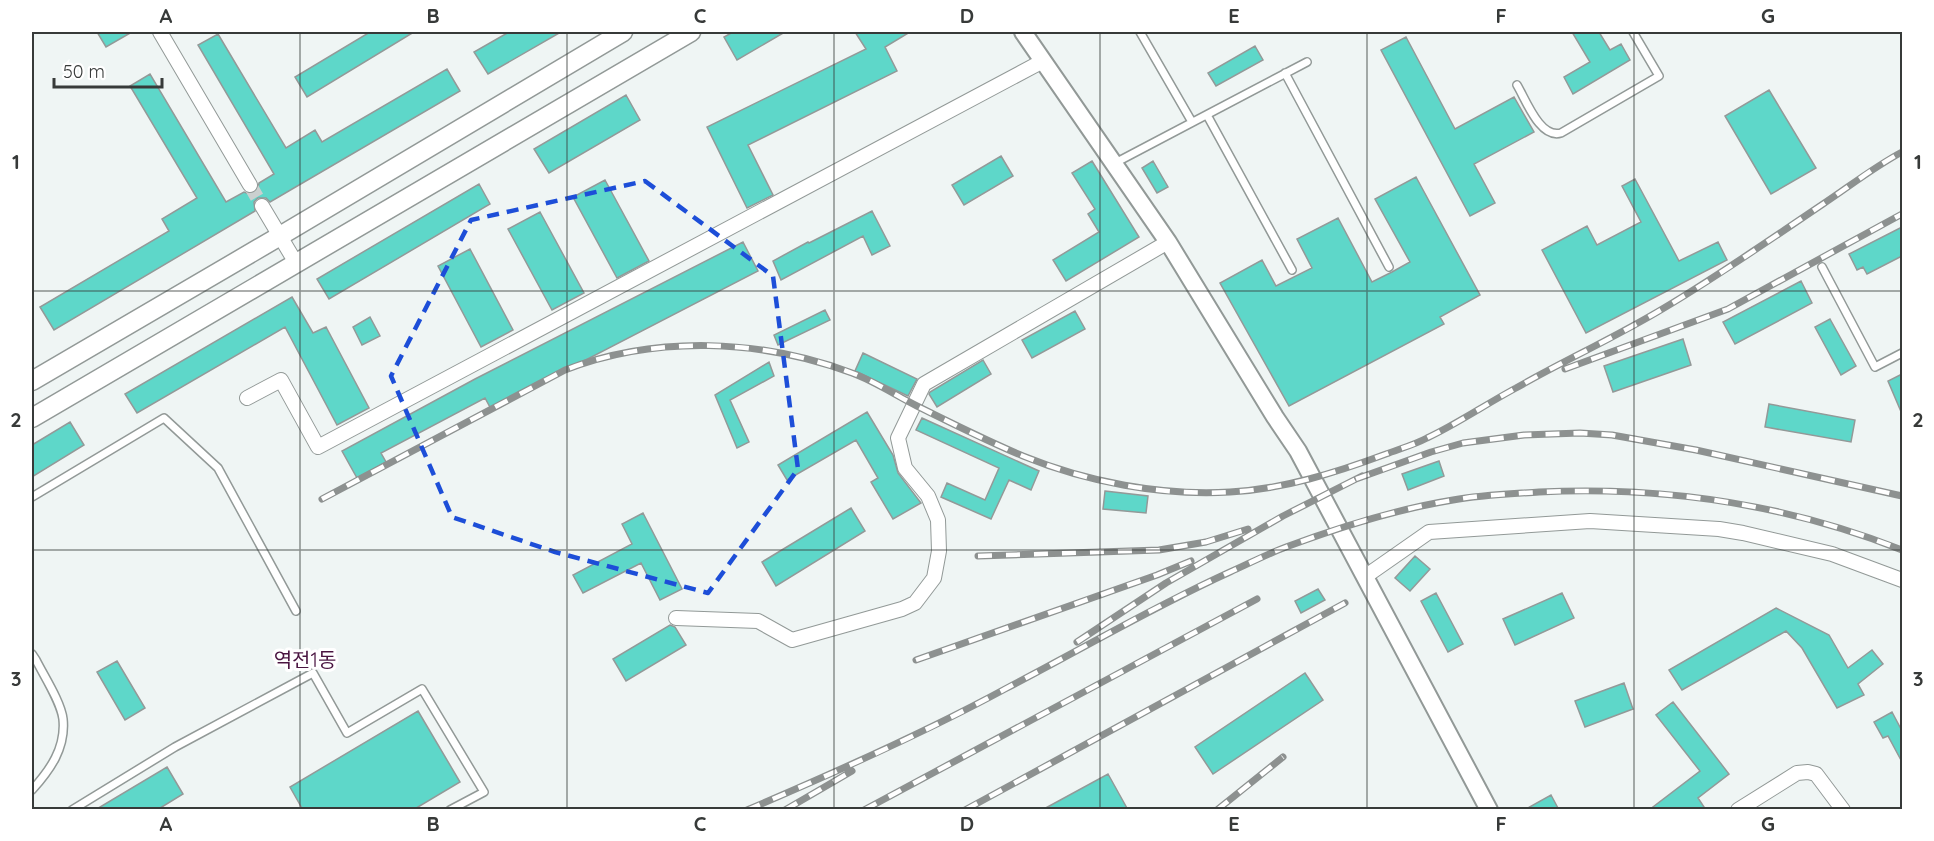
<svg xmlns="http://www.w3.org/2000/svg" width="1934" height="841" font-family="Quicksand,'Noto Sans KR',sans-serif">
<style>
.building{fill:#5ed7c9;stroke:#939998;stroke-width:1.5}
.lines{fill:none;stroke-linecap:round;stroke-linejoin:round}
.minor-tunnel{stroke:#cad0cf;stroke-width:14;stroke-dasharray:14 7;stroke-linecap:butt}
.service-casing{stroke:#929997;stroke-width:10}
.minor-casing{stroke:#929997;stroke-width:16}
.tertiary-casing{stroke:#929997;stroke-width:20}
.secondary-casing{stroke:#929997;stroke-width:21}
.service{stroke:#fff;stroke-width:7}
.minor{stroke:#fff;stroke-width:14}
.tertiary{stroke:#fff;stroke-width:16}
.secondary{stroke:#fff;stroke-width:18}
.rail-casing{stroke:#8d9190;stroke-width:7}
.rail{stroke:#fff;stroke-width:4.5;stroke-dasharray:14;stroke-linecap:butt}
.marked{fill:none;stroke:#1d4ed8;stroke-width:4.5;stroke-dasharray:12 8;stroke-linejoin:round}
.grid{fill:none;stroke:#373a39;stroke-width:1.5;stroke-opacity:0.55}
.labels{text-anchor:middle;stroke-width:6;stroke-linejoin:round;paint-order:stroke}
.neighbourhood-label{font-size:20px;fill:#491440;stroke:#fff}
.neatline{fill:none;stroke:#373a39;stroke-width:2}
.grid-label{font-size:20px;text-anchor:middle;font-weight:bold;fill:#373a39}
</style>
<rect width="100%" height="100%" fill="#eff5f4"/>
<!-- building -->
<path class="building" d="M97,32H132L106,47Z
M370,32H414L307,97L295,77Z
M509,32H561L488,74L474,52Z
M733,32H785L737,60L724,37Z
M855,32H910L885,47L897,71L748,145L773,195L747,208L707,127L866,49Z
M1572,32H1599L1610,50L1621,44L1630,60L1573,94L1564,77L1590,62Z
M218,34L286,148L315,130L322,142L447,69L460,91L270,202L266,198H258L254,202L255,211L54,330L40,307L169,231L162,219L197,198L130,86L150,74L226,202L244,192L249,194L255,192L258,189L259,183L274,174L198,45Z
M1406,37L1455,129L1514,97L1534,132L1474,164L1495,203L1470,216L1381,50Z
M1255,46L1263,60L1216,86L1208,73Z
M1769,90L1816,168L1771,194L1725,116Z
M626,95L640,120L549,173L534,149Z
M1001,156L1013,176L964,205L952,185Z
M1092,161L1139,237L1066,281L1053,260L1099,232L1088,214L1095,209L1072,173Z
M1153,161L1168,187L1157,193L1142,168Z
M1416,177L1480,295L1440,317L1444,324L1289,406L1220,283L1262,260L1276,286L1312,268L1297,239L1338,218L1372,282L1392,272L1410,262L1375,199Z
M1635,179L1679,261L1718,242L1727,260L1586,333L1542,250L1587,226L1597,245L1641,222L1622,186Z
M605,180L649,261L617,278L573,197Z
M479,184L490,204L329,299L317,279Z
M872,211L890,246L872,255L863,236L781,280L773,261L808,242L809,243Z
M540,212L584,293L552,310L508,229Z
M1902,227V256L1867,274L1863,267L1857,270L1849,254Z
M743,242L758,271L491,409L485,398L381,453L386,462L357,478L342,451L475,379Z
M470,249L513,330L481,347L438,266Z
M1801,281L1812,303L1735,344L1723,322Z
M292,297L313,333L326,327L369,408L337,425L285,327L137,413L125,394Z
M825,310L830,320L778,345L774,335Z
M1075,311L1085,329L1032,358L1022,340Z
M370,317L380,336L362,345L353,327Z
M1830,319L1856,366L1841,375L1815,327Z
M1683,339L1691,365L1613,392L1604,366Z
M863,353L917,379L908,396L855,371Z
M983,360L991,374L937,407L929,394L930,392Z
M769,362L774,376L730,400L749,442L737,448L715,395Z
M1902,374V414L1888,381Z
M1769,404L1855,420L1851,442L1765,427Z
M867,412L893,455L898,473L921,503L893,519L871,482L878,478L856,440L787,480L778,465Z
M922,418L1039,471L1031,490L1009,480L991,519L941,497L947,483L985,500L999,468L916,430Z
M70,422L84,445L32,477V445Z
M1439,461L1444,476L1408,490L1402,474Z
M1105,491L1148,496L1146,513L1103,509Z
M851,508L865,531L776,586L762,562Z
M643,513L682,589L660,600L641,563L583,593L573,575L632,544L622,524Z
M1415,556L1430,569L1410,591L1395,578Z
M1318,589L1325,600L1301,613L1295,601Z
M1436,593L1463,644L1448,652L1421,601Z
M1562,593L1574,618L1515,645L1503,619Z
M1776,608L1829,635L1848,668L1872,650L1883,664L1858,684L1864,695L1837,708L1802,648L1786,631L1682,690L1669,670Z
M670,625L675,627L686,645L626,681L613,659Z
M117,661L145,708L125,720L97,672Z
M1305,673L1323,700L1213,774L1195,747Z
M1624,683L1633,709L1585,727L1575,701Z
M1673,702L1729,774L1698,798L1706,810H1649L1700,771L1656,715Z
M418,711L460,782L413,810H303L290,787Z
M1892,712L1902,731V762L1888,736L1883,738L1874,722Z
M167,767L183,794L157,810H95Z
M1108,774L1128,810H1042Z
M1551,795L1559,810H1524Z"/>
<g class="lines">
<!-- minor-tunnel -->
<path class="minor-tunnel" d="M250,185L262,206"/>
<!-- service casing -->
<g class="service-casing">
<path id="service" d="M1140,32L1192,122
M1285,73L1389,267
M1517,85C1526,100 1540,139 1561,133L1659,76L1633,32
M1207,115L1292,270
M1115,163L1307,62
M1822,267L1875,367L1902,353
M32,497L164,418L218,468L296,611
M32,654L36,660C44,676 61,702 63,719C66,748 50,770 32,790
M72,810L175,747L313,673L347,733L422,689L484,792L450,810"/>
</g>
<!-- minor casing -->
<g class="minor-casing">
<path id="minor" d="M160,32L250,185
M262,206L296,263
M247,398L281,380L318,447L1043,61
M1366,576L1429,532L1590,521L1719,529L1743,533L1832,554L1902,580
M676,618L758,621L792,640L902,609L915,603L934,578L939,551L938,520L928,496L905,468L898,438L924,384L1168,242
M1738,810L1797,773L1808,772L1816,774L1843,810"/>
</g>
<!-- tertiary casing -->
<g class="tertiary-casing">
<path id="tertiary" d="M1023,32L1168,242L1275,417L1298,451L1489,810"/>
</g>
<!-- secondary casing -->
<g class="secondary-casing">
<path id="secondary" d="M32,381L280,236L623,32
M32,418L691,32"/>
</g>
<!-- service -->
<use href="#service" class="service"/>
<!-- minor -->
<use href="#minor" class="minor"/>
<!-- tertiary -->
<use href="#tertiary" class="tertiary"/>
<!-- secondary -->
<use href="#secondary" class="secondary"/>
<!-- rail casing -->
<g class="rail-casing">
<path id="rail" d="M1565,369L1728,309L1902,214
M1356,479L1431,452L1463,443L1524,435L1580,433L1612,435L1696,450L1902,496
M322,499L565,370C656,335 761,339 852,373C874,381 895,395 917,406C951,423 987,441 1023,456C1087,482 1161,496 1230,492C1284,489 1335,473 1386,454C1399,449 1414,445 1427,438C1457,424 1486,404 1516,388C1565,360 1616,337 1664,308C1718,276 1771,239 1823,204C1850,186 1874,167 1902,152
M978,556L1159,550L1206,542L1248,529
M1077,642L1166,583L1283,516L1362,476
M916,660L1157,575L1191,561
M747,810C834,773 922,734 1005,689C1080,650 1153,607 1230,572C1248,564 1267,554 1286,547C1340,527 1397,509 1453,500C1481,495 1510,494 1539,492C1664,486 1786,504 1902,550
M785,810L852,771
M864,810L1257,599
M965,810L1345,603
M1217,810L1283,757"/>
</g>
<!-- rail -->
<use href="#rail" class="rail"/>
</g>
<!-- marked area -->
<path class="marked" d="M645,181L773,276L798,469L708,593L555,552L452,517L391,376L471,220Z"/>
<!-- grid -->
<path class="grid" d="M300,32V810M567,32V810M834,32V810M1100,32V810M1367,32V810M1634,32V810M32,291H1902M32,550H1902"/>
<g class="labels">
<!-- neighbourhood labels -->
<g class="neighbourhood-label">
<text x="305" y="667">역전1동</text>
</g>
</g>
<!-- border -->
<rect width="1934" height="841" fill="none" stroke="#ffffff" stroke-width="66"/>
<!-- scale -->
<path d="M54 78v9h108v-9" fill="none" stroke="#373a39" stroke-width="3"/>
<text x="63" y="78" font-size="18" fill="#373a39" stroke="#ffffff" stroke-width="4.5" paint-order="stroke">50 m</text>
<rect x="33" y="33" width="1868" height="775" class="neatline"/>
<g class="grid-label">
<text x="166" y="23">A</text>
<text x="433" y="23">B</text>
<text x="700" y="23">C</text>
<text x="967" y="23">D</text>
<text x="1234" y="23">E</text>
<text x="1501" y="23">F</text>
<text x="1768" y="23">G</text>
<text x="16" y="169">1</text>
<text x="1918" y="169">1</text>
<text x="16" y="427">2</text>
<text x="1918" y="427">2</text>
<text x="16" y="686">3</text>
<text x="1918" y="686">3</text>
<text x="166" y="831">A</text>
<text x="433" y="831">B</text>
<text x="700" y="831">C</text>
<text x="967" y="831">D</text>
<text x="1234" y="831">E</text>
<text x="1501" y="831">F</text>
<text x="1768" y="831">G</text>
</g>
</svg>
